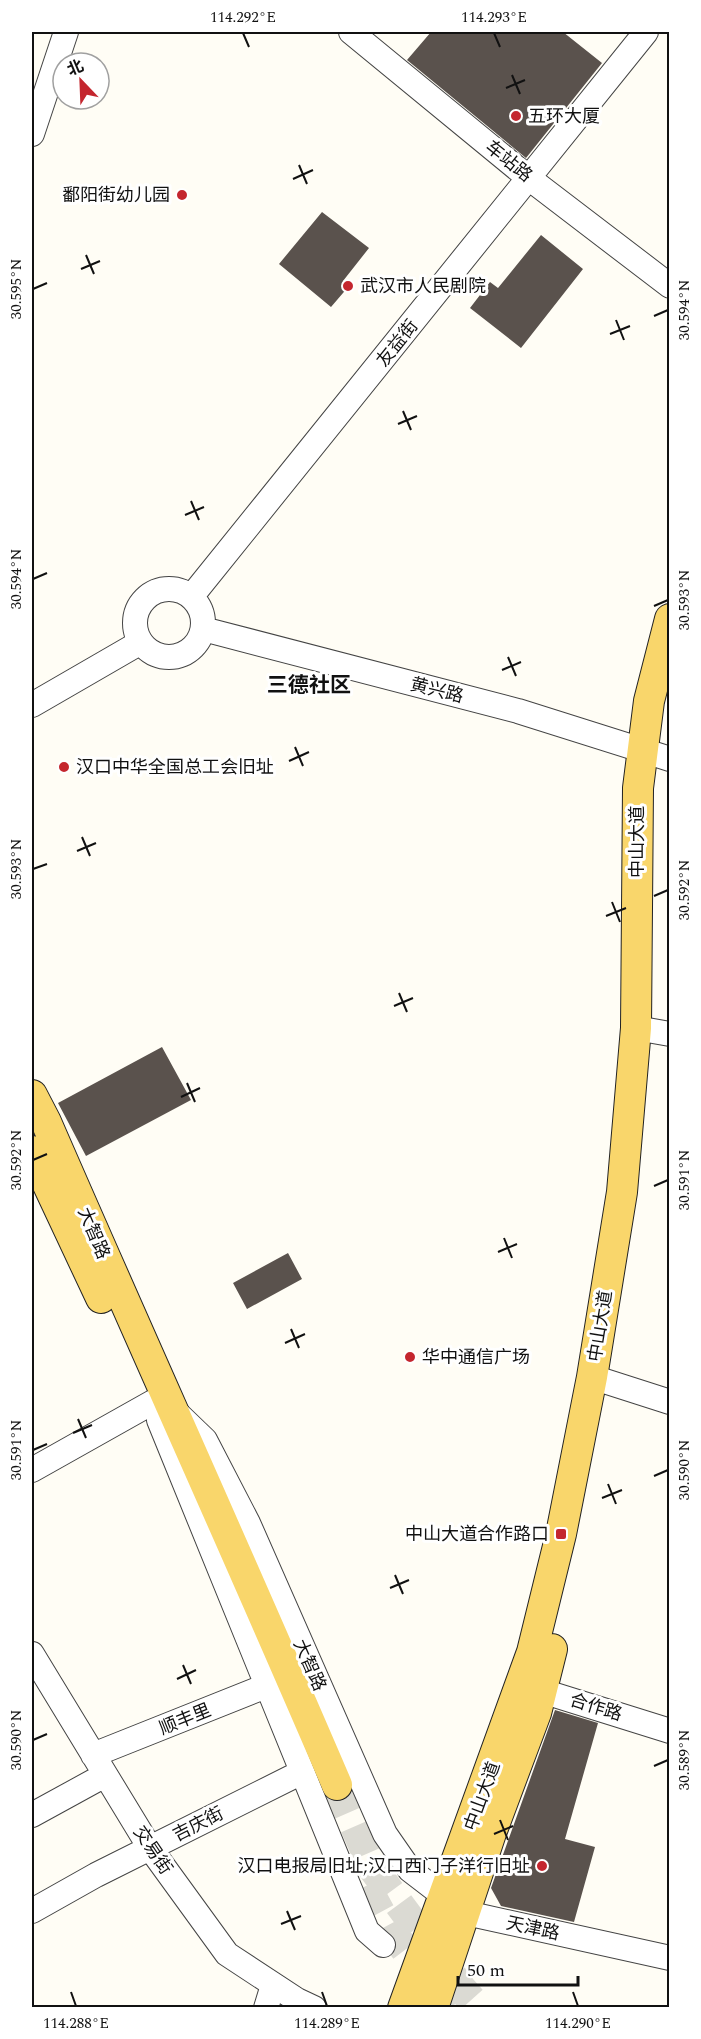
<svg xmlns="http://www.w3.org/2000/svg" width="701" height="2039" font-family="Spectral,'Noto Sans SC',serif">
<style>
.building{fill:#5a524d}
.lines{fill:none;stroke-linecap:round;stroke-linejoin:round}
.major-tunnel{stroke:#dbdad3;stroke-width:30;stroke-dasharray:30 15;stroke-linecap:butt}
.minor-casing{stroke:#444;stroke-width:26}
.major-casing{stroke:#222;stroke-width:32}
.minor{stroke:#fff;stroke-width:24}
.major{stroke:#f9d66b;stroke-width:30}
.ticks{fill:none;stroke:#111;stroke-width:2}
.poi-dot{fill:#c4262e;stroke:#fff;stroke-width:2}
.labels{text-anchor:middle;stroke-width:6;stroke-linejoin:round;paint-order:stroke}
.poi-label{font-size:18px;fill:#111;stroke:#fff;text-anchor:start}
.street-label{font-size:18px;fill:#111;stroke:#fff}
.quarter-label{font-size:21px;font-weight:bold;fill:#111;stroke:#fff}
.neatline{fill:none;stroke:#111;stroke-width:2}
.ticks-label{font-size:15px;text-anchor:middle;fill:#111}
</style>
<rect width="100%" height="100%" fill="#fffdf5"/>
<!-- building -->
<path class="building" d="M431,32H563L602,63L526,158L407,60Z
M322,212L369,248L343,281L349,286L331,307L279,264Z
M541,235L583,269L521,348L470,308L490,282L498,288Z
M162,1047L191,1100L86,1156L58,1103Z
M288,1253L302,1279L247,1309L233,1283Z
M555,1710L598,1723L565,1839L595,1847L574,1922L501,1906L491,1888Z"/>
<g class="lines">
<!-- major-tunnel -->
<path class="major-tunnel" d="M337,1785L374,1870L461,1988L479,2008
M366,1886L388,1927L450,2008"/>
<!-- minor casing -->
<g class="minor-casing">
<path id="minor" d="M351,32L530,179L670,286
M32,134L66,32
M135 623a34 34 0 1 1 68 0a34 34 0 1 1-68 0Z
M191,597L646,32
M203,629L518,711L670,759
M32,705L141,642
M636,1028L670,1034
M592,1377L670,1402
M178,1414L205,1440L248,1523L385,1834L410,1870L466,1913L670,1958
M159,1420L367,1931L383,1945
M32,1470L153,1402
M32,1654L150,1848L227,1954L297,2000L314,2008
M525,1688L542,1691L670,1731
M93,1755L276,1682
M32,1815L105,1775
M32,1911L96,1875L302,1772
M266,2008L273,1985"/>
</g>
<!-- major casing -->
<g class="major-casing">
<path id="major" d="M32,1095L46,1122C142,1343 242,1563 337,1785
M32,1151L101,1298
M403,2008L532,1652L561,1534L592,1377L622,1192L636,1028L638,788L649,701L670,619
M433,2008L491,1833L536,1713L552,1649"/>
</g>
<!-- minor -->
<use href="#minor" class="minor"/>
<!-- major -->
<use href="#major" class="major"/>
</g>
<!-- ticks -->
<path class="ticks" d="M243,33L249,47M494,33L500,47M512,75L520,94M506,88L525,80M299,165L307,184M293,179L313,170M86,255L94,274M81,269L100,261M33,289L47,283M654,316L668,310M616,320L624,340M610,334L630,326M403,411L411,430M398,424L417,416M191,501L199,520M185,515L204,507M33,579L47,573M654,606L668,600M508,657L516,676M502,670L521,662M295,747L303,766M289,761L309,752M82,837L90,856M77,851L96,843M33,869L47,864M654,896L668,890M612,902L620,922M606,916L626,908M399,993L407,1012M394,1006L413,998M187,1083L195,1102M181,1097L200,1088M33,1160L47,1154M654,1186L668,1180M504,1238L512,1258M498,1252L517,1244M291,1329L299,1348M285,1343L305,1334M78,1419L86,1438M73,1433L92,1425M33,1450L47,1444M654,1476L668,1470M608,1484L616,1504M602,1498L622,1490M395,1575L403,1594M390,1588L409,1580M183,1665L191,1684M177,1679L196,1670M33,1740L47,1734M654,1766L668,1760M500,1820L508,1840M494,1834L513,1826M287,1911L295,1930M281,1924L301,1916M71,1992L76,2006M322,1992L327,2006M573,1992L578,2006"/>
<!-- markers -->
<g class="poi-dot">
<circle cx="516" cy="116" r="6"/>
<circle cx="182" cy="195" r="6"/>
<circle cx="348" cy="286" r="6"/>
<circle cx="64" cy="767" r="6"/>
<circle cx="410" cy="1357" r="6"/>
<rect x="555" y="1528" width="12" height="12" rx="3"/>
<circle cx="542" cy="1866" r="6"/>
</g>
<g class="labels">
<!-- poi labels -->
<g class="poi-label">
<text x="528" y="122">五环大厦</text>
<text x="170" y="201" text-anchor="end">鄱阳街幼儿园</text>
<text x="360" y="292">武汉市人民剧院</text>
<text x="76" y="773">汉口中华全国总工会旧址</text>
<text x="422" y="1363">华中通信广场</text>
<text x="549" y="1540" text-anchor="end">中山大道合作路口</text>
<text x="530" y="1872" text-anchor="end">汉口电报局旧址;汉口西门子洋行旧址</text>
</g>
<!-- street labels -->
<g class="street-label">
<text transform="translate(509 161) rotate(39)" y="6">车站路</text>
<text transform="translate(397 343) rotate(-51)" y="6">友益街</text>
<text transform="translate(437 690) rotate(14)" y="6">黄兴路</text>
<text transform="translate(637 842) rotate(-90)" y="6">中山大道</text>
<text transform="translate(94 1233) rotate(67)" y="6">大智路</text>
<text transform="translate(600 1326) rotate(-81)" y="6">中山大道</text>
<text transform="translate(310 1665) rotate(66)" y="6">大智路</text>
<text transform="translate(596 1707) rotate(17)" y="6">合作路</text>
<text transform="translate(185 1719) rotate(-22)" y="6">顺丰里</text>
<text transform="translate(482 1796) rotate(-70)" y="6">中山大道</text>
<text transform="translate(198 1824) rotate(-27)" y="6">吉庆街</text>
<text transform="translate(153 1850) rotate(56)" y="6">交易街</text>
<text transform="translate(533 1928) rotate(12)" y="6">天津路</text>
</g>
<!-- quarter labels -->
<g class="quarter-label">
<text x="309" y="692">三德社区</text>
</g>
</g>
<!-- border -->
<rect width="701" height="2039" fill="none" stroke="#ffffff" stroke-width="66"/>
<!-- north arrow -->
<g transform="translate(81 81) rotate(337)"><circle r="28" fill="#ffffff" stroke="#a0a0a0" stroke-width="1.5"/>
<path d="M0-4.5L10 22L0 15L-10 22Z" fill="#c4262e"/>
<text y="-9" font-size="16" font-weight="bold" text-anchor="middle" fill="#111111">北</text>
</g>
<!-- scale -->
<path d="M458 1976v9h120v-9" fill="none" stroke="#111111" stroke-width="3"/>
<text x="467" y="1976" font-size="18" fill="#111111" stroke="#ffffff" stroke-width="4.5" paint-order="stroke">50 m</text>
<rect x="33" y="33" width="635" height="1973" class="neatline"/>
<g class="ticks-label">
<text x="243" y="22">114.292°E</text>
<text x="494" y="22">114.293°E</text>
<text transform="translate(16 289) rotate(-90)" y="5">30.595°N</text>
<text transform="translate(684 310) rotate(-90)" y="5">30.594°N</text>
<text transform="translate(16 579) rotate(-90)" y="5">30.594°N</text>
<text transform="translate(684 600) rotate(-90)" y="5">30.593°N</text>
<text transform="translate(16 869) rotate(-90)" y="5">30.593°N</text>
<text transform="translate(684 890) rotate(-90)" y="5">30.592°N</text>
<text transform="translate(16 1160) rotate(-90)" y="5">30.592°N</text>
<text transform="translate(684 1180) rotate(-90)" y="5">30.591°N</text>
<text transform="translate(16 1450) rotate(-90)" y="5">30.591°N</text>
<text transform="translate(684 1470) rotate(-90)" y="5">30.590°N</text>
<text transform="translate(16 1740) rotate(-90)" y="5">30.590°N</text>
<text transform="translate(684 1760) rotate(-90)" y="5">30.589°N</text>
<text x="76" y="2028">114.288°E</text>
<text x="327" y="2028">114.289°E</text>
<text x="578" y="2028">114.290°E</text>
</g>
</svg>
